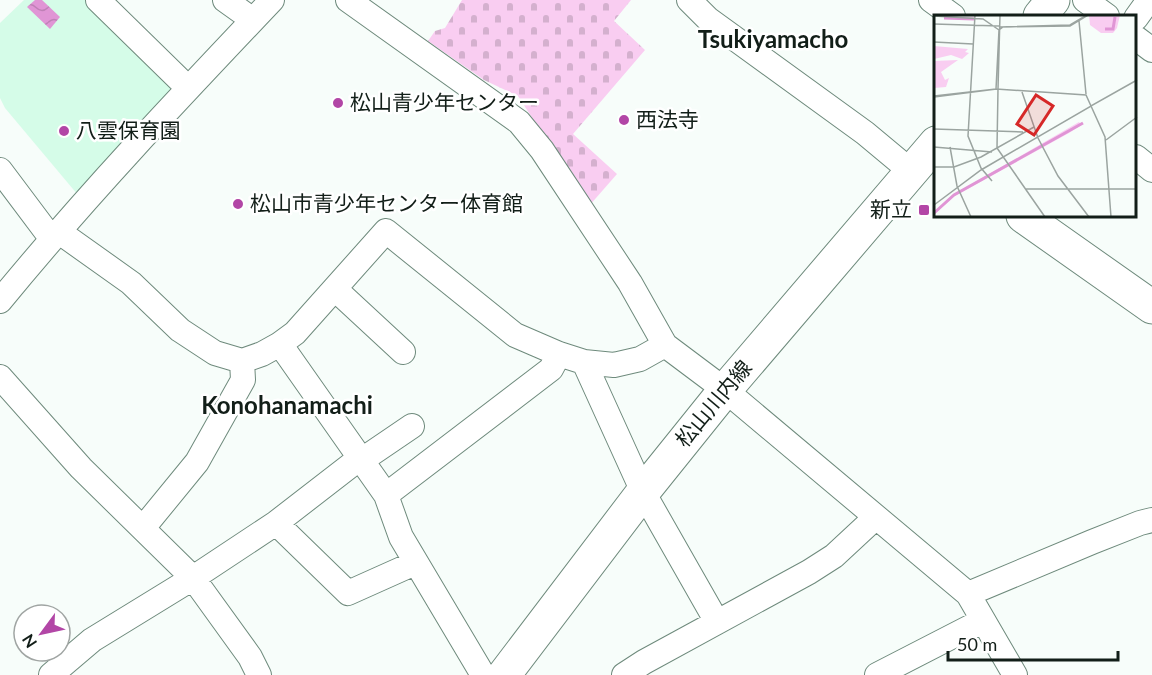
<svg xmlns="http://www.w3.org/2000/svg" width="1152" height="675" font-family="Lato,'Noto Sans JP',sans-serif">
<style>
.built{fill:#d5fce8}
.cemetery{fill:url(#cemetery-stones)}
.water{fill:url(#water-waves)}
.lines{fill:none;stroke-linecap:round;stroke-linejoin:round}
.street-casing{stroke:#6e8a7c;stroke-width:26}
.secondary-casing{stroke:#6e8a7c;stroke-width:35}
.street{stroke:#fff;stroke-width:24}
.secondary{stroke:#fff;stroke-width:33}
.poi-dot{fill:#b246a6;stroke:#fff;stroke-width:2}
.labels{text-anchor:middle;stroke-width:5;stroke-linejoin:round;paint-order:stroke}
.poi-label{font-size:21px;fill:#121e18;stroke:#fff;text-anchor:start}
.street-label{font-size:21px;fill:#121e18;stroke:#fff}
.quarter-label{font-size:24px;font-weight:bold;fill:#121e18;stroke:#fff}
.inset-river{fill:none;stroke:#e095d5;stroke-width:3}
.inset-road{fill:none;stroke:#9ba4a0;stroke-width:1.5}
.view{fill:#d62828;fill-opacity:0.15;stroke:#d62828;stroke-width:3}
.inset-edge{fill:none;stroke:#121e18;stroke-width:3}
</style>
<defs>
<pattern id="cemetery-stones" width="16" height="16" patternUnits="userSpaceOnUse" patternTransform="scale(1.5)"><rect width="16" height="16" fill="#f9cdf1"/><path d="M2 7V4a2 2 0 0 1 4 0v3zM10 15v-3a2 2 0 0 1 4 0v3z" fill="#d4b0ce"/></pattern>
<pattern id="water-waves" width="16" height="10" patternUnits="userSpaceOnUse" patternTransform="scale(1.5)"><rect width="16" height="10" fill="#e095d5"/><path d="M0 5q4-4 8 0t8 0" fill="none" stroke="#bf80b6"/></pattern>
</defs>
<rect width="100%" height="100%" fill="#f7fdfa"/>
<!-- built -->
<path class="built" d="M24,0H88L170,80L172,92L78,195L5,108L0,98V23Z"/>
<!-- cemetery -->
<path class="cemetery" d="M462,0H631L614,21L645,50L573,134L617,174L589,206L518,96L484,80L428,41L435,31L445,28Z"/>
<!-- water -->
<path class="water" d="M35,0H42L60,17L50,29L27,7Z"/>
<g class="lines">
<!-- street casing -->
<g class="street-casing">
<path id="street" d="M98,0L188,88
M225,0L253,20
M348,0L519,122L542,150L630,283L665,345L725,390L968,594L1015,675
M689,0L708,19L865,133L913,173
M931,0L953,16
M1085,0L1107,16
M1136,18L1149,0
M1136,38L1152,50
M1136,157L1152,170
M0,170L51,238
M58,231L131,283L180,330L215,353L242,361L262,354L280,344L295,333L386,231L515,335L559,354L584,362L614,365L640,359L665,345
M335,289L403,352
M0,301C86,196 179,98 272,0
M280,344L386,495L401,537L483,675
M584,362L643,492L717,622
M0,377L81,468L193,578L250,657L259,675
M362,460L412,426
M386,495L551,369L559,354
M276,523L348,593L415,563
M143,528L197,462L243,380L242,361
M968,594L1092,542L1140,523L1152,520
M51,675L92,640L193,578L276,523L360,458
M624,675L644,662L809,572L834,556L876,517
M877,675L982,621"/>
</g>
<!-- secondary casing -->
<g class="secondary-casing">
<path id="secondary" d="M1040,16L1053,0
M1023,216L1152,307
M504,675L643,492L725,390L936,143"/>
</g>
<!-- street -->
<use href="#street" class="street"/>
<!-- secondary -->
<use href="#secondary" class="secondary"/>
</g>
<!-- markers -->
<g class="poi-dot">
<circle cx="338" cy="103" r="6"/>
<circle cx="624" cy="120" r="6"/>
<circle cx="64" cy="131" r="6"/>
<circle cx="238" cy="204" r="6"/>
<rect x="918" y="204" width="12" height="12" rx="3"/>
</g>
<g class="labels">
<!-- poi labels -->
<g class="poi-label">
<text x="350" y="110">松山青少年センター</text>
<text x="636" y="127">西法寺</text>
<text x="76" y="138">八雲保育園</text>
<text x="250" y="211">松山市青少年センター体育館</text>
<text x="912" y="217" text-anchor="end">新立</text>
</g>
<!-- street labels -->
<g class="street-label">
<text transform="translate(714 404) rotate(-50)" y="7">松山川内線</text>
</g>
<!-- quarter labels -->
<g class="quarter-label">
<text x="773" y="48">Tsukiyamacho</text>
<text x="287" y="414">Konohanamachi</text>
</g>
</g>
<!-- overview -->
<g transform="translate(934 15)">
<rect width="202" height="202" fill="#f7fdfa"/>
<path d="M145,107L147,110L135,118L19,182L0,200L17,181Z" fill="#f9cdf1"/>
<path d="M0,31L34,34L31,37L35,38L28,44L17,40L0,44ZM24,45L7,57L11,65L15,63L12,72L0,73V46Z" fill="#f9cdf1"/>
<path d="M155,0H186L183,13L179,18H167L156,10Z" fill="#f9cdf1"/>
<path class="inset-river" d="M10,3L40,4M171,14H179L181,2M0,198L20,180L149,108"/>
<path class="inset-road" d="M41,0L34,121L47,153L58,166M0,1L49,4L65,15M145,6L152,79M0,9L65,11M65,12L136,11L154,0M65,15L69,12L136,10L153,0M0,27L39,29M64,74L66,0M64,74L63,133L111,202M88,77L104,123L124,161L155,202M0,81L62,74L152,80L157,91L203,65M0,82L62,74L65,15M0,114L89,117M172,125L203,102M0,132L58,137M16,132L23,171L37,202M0,152H20L47,142L100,112M92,174H203M0,190L47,155L157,91L171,122L177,202"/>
<path class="view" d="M102,80L119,91L100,120L83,109Z"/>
<rect width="202" height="202" class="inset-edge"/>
</g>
<!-- north arrow -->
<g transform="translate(42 633) rotate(237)"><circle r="28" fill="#ffffff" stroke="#a0a5a3" stroke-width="1.5"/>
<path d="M0-4.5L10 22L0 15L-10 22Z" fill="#b246a6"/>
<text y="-9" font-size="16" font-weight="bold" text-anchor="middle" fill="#121e18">N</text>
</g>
<!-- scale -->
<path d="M948 651v9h170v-9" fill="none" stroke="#121e18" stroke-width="3"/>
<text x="957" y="651" font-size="18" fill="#121e18" stroke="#ffffff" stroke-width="4.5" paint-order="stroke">50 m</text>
</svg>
